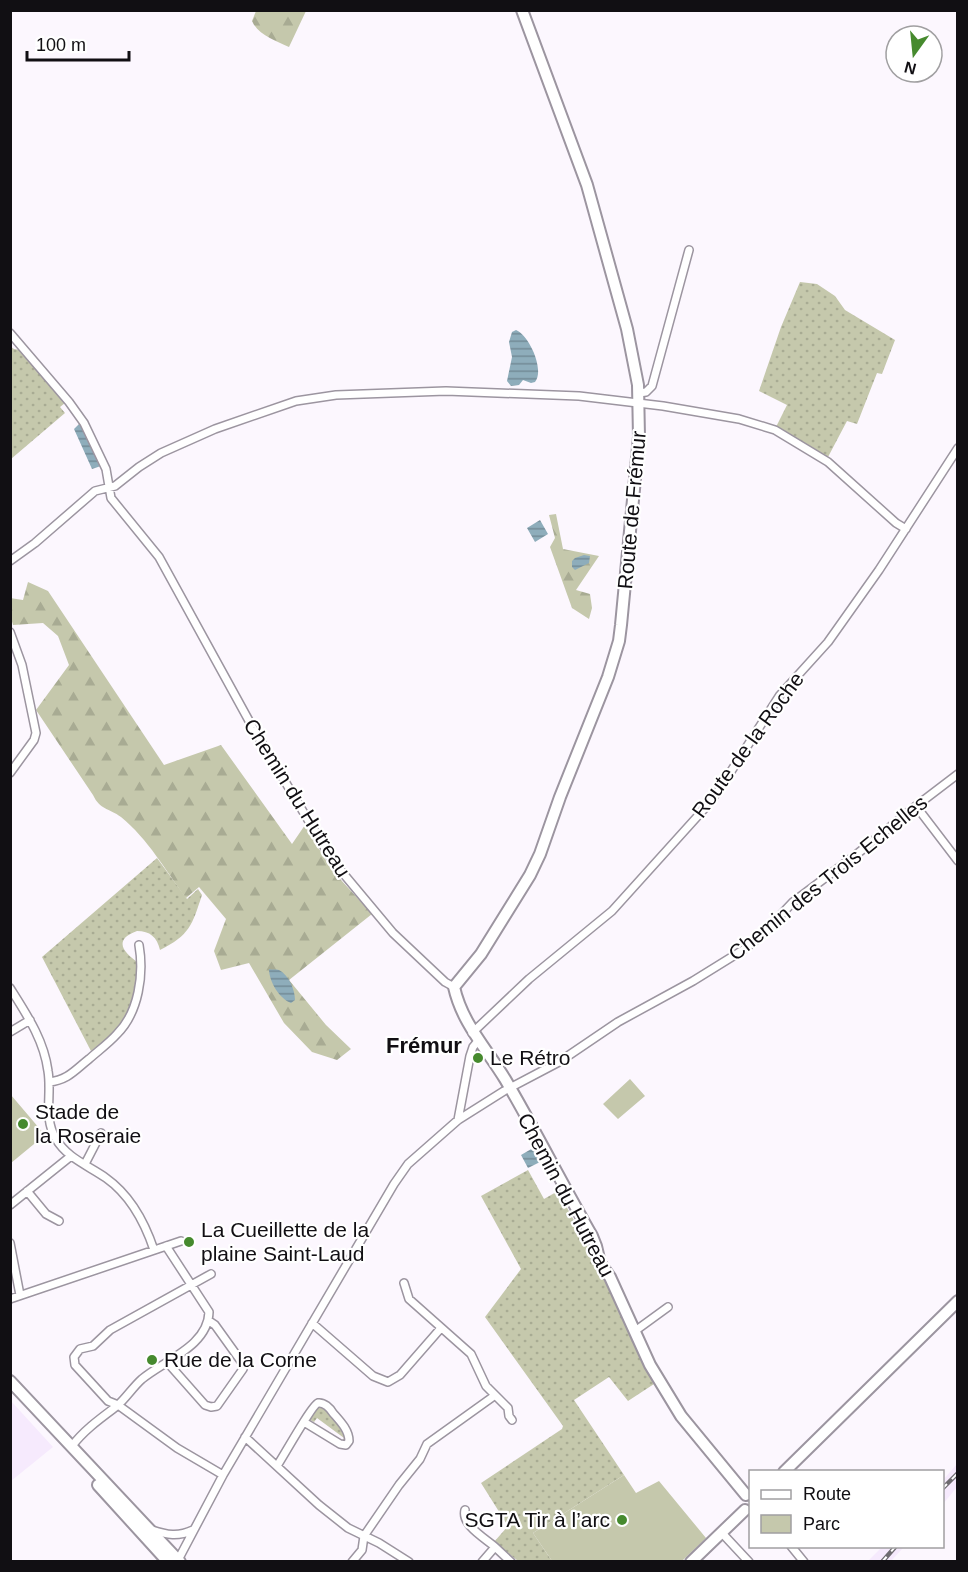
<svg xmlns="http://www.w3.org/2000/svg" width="968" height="1572" font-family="Helvetica,sans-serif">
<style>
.built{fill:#f6eafd}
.green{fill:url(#green-dots)}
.forest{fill:url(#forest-firs)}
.pitch{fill:#c5c8ac}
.water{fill:url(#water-rules)}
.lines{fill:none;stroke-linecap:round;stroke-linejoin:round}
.street-casing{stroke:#9c95a0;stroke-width:10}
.secondary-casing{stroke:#9c95a0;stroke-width:14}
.street{stroke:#fff;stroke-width:7}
.secondary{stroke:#fff;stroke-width:10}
.rail-casing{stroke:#6e6b70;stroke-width:4.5}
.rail{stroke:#fff;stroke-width:2;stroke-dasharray:7;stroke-linecap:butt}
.poi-dot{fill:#468a2e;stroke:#fff;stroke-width:2}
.labels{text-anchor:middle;stroke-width:4.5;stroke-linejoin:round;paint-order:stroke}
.street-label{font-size:21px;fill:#110f13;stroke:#fff}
.poi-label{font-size:21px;fill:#110f13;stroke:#fff;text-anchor:start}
.neighbourhood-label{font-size:22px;font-weight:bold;fill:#110f13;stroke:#fff}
</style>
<defs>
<pattern id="green-dots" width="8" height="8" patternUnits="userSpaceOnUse" patternTransform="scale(1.5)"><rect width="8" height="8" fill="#c5c8ac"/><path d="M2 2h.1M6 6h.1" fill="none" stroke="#a8ab93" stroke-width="1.8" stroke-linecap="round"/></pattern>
<pattern id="forest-firs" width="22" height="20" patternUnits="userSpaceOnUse" patternTransform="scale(1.5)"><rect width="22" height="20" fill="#c5c8ac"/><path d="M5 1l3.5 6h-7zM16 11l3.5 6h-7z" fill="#a8ab93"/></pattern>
<pattern id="water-rules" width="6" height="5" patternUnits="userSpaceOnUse" patternTransform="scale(1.5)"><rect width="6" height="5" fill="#8eadbb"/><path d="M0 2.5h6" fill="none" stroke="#738b97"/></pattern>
</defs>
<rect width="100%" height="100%" fill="#fcf7fe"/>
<!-- built -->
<path class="built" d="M11,1401L53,1447L11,1481Z
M957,1464V1487L943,1504V1480Z
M882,1547V1546L904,1547L891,1561H868Z"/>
<!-- green -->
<path class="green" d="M800,282L817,284L835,296L845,310L895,340L882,374L877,373L857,424L847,421L828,457L776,427L787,405L759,391L781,327Z
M10,346L14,349L20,350L65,403L60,407L65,413L11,459Z
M157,858L187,899L198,889L202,895C192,925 190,935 160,950C157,937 150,931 137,931C112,940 124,953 139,963C133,1004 127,1027 91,1051L42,957Z
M528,1170L544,1199L558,1191L590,1250L654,1384L628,1401L609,1377L574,1400L624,1475L533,1533L552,1561H518L494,1542L508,1526L481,1483L562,1429L563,1426L485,1317L521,1269L481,1196Z
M319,1406L327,1410L344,1433L347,1437L346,1442H341L344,1438L317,1418L314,1422L310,1420L309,1416Z"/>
<!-- forest -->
<path class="forest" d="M256,11V10L306,11L289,47C276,41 258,35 252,21Z
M556,514L563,549L599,556L576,590L590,594L592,608L589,619L572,608L550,547L555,538L549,515Z
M28,582L48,591L164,765L221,745L292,844L305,825L331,869L372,914L289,980L326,1025L351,1049L337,1060L312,1052L284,1023L249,963L221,970L214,951L226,919L199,887L186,898C166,871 148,839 121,817C109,808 100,810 93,795L36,710L69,665L58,636L43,623L13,625L11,618L10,598L23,600Z"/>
<!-- pitch -->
<path class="pitch" d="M630,1079L645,1096L618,1119L603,1104Z
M11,1095L45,1135L11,1163H10Z
M624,1475L636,1493L659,1481L706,1538L682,1561H552L533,1533Z"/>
<!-- water -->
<path class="water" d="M516,330C529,335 545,370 535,382L531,383L523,380L519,385L511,386L507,381L512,357L509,342L512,332Z
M80,423L89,436L101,466L92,469L74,429Z
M540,520L548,534L535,542L527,528Z
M584,555L590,556L589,563L575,570L572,567V561L575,558Z
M269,969C272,970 276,969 279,970C289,975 295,990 295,1000L291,1003C280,999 269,982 269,969Z
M533,1148L540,1162L528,1168L521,1155Z"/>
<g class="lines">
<!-- street casing -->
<g class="street-casing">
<path id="street" d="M10,333L69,402L84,423L106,469L111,498L159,557L253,728L332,860L393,933L445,982L454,987
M639,393L646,392L652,386L689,250
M10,561L35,543L95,491L115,486L139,467L161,453L215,429L296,401L336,395L446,391L579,396L663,406L739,419L775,430L828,462L896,523L906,529
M10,632L22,665L36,733L34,740L10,773
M916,806L958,861
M10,988C27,1015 44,1040 48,1071C52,1095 43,1118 56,1139C67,1158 89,1166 106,1178C130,1195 145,1223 154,1250
M10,1032L30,1020
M472,1033L529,979L612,911L705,808L719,790L780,695L828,642L879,570L958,448
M49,1082C68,1080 75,1070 89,1059C98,1051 109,1043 117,1034C139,1012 144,974 139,945
M458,1120L470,1056L473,1047L478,1041
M85,1164L101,1133
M27,1191L46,1214L59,1221
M10,1205L71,1156
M10,1243L20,1295
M211,1274L110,1330L93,1346L80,1349L74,1357L75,1365L108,1401L118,1405L177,1448L223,1475
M404,1283L409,1299L471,1354L486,1386L508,1408L509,1416L512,1420
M10,1299L181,1241
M312,1323L373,1376L388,1382L400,1375L441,1328
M635,1331L668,1307
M167,1362L205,1405L211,1407L217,1406L243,1369V1364L215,1325L209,1321
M245,1437L319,1505L348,1528L379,1543L409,1562
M72,1446C84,1430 101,1418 117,1406C126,1398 133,1387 142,1379C165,1360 208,1346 209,1312L166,1246
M277,1466C283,1457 312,1405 318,1403C324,1402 330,1408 333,1413C340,1421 349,1430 349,1441L346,1445L340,1444L304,1422
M465,1510C461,1525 485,1538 495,1547L482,1562
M152,1530C167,1535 178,1537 193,1530
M721,1532L749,1562
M791,1546L804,1562
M495,1547L511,1562
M177,1562L223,1475L394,1184L408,1164L458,1120L504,1091L559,1062L618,1022L693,981L743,950L759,938L793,902L857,854L916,806L958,774
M352,1562L362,1550L364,1536L399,1485L420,1459L427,1444L494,1396"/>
</g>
<!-- secondary casing -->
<g class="secondary-casing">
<path id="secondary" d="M522,10L587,185L627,329L638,385L639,437L621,625L619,641L608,677L560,797L540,854L530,875L481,954L454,987C462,1023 486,1048 505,1079C535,1130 562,1184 592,1236L596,1246L600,1263L610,1277L650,1365L681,1416L746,1495
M10,1381L180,1562
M784,1472L958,1301
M98,1485L168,1562
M691,1562L745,1510"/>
</g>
<!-- street -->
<use href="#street" class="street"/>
<!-- secondary -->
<use href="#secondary" class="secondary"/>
<!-- rail casing -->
<g class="rail-casing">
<path id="rail" d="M942,1489L958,1473
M882,1562L896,1546"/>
</g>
<!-- rail -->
<use href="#rail" class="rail"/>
</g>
<!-- markers -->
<g class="poi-dot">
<circle cx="478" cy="1058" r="6"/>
<circle cx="23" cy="1124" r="6"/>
<circle cx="189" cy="1242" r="6"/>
<circle cx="152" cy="1360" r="6"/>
<circle cx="622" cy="1520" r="6"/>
</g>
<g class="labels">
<!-- street labels -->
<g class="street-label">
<text transform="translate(632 510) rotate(-85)" y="7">Route de Frémur</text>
<text transform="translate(748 745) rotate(-54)" y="7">Route de la Roche</text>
<text transform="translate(297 798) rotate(58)" y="7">Chemin du Hutreau</text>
<text transform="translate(828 878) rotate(-39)" y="7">Chemin des Trois Echelles</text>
<text transform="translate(566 1195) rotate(62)" y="7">Chemin du Hutreau</text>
</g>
<!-- poi labels -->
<g class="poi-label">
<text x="490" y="1065">Le Rétro</text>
<text x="35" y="1119">Stade de<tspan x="35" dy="24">la Roseraie</tspan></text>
<text x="201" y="1237">La Cueillette de la<tspan x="201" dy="24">plaine Saint-Laud</tspan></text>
<text x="164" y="1367">Rue de la Corne</text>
<text x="610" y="1527" text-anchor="end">SGTA Tir à l’arc</text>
</g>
<!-- neighbourhood labels -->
<g class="neighbourhood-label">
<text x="424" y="1053">Frémur</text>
</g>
</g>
<!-- border -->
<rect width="968" height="1572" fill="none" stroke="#110f13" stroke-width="24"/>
<!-- legend -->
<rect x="749" y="1470" width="195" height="78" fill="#ffffff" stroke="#a09fa1" stroke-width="1.5"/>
<rect x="761" y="1490" width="30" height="9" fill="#ffffff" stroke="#a09fa1" stroke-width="1.5"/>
<text x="803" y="1500" font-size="18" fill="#110f13">Route</text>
<rect x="761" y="1515" width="30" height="18" fill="#c5c8ac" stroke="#a09fa1" stroke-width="1.5"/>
<text x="803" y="1530" font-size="18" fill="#110f13">Parc</text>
<!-- north arrow -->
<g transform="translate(914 54) rotate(195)"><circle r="28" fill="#ffffff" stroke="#a09fa1" stroke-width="1.5"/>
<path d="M0-4.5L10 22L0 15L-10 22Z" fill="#468a2e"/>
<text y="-9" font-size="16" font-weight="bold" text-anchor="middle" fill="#110f13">N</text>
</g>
<!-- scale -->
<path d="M27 51v9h102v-9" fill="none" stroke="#110f13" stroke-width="3"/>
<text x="36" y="51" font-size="18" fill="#110f13" stroke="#ffffff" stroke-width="4.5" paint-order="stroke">100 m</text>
</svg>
